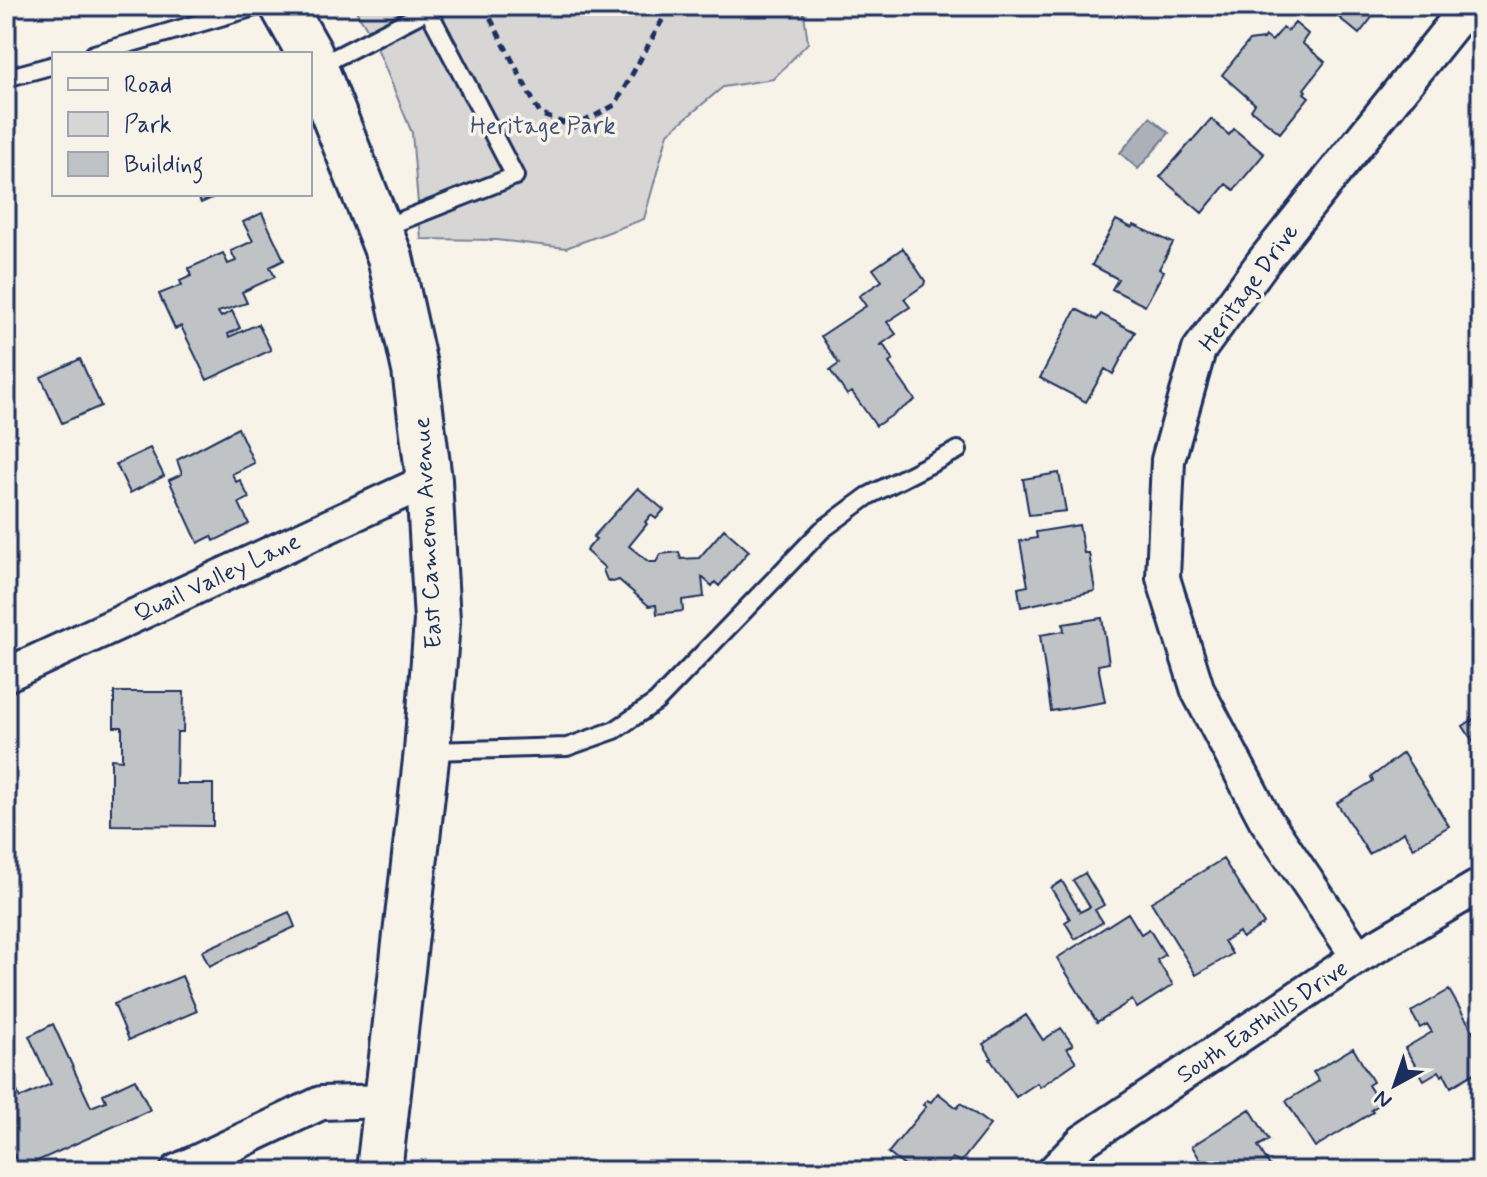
<svg xmlns="http://www.w3.org/2000/svg" width="1487" height="1177" font-family="Mynerve,sans-serif">
<style>
.green{fill:#d7d6d4;stroke:#798299;stroke-width:2}
.water{fill:#acb0b9;stroke:#727c95;stroke-width:2}
.building{fill:#c0c3c5;stroke:#1b2f5e;stroke-width:2}
.lines{fill:none;stroke-linecap:round;stroke-linejoin:round}
.lane-casing{stroke:#1b2f5e;stroke-width:22}
.street-casing{stroke:#1b2f5e;stroke-width:38}
.secondary-casing{stroke:#1b2f5e;stroke-width:50}
.path{stroke:#1b2f5e;stroke-width:5;stroke-dasharray:8 6;stroke-linecap:butt}
.lane{stroke:#f7f3e8;stroke-width:16}
.street{stroke:#f7f3e8;stroke-width:32}
.secondary{stroke:#f7f3e8;stroke-width:44}
.labels{text-anchor:middle;stroke-width:7;stroke-linejoin:round;paint-order:stroke}
.park-label{font-size:24px;fill:#415076;stroke:#f7f3e8}
.street-label{font-size:24px;fill:#1b2f5e;stroke:#f7f3e8}
</style>
<rect width="100%" height="100%" fill="#f7f3e8"/>
<filter id="ink" filterUnits="userSpaceOnUse"><feTurbulence type="fractalNoise" baseFrequency=".0125" numOctaves="2"/><feDisplacementMap in="SourceGraphic" scale="16" xChannelSelector="R" yChannelSelector="G"/><feConvolveMatrix kernelMatrix="1 2 1 2 8 2 1 2 1" color-interpolation-filters="sRGB"/></filter>
<g filter="url(#ink)">
<!-- green -->
<path class="green" d="M353,6H803L808,43L773,79L723,87L668,133L644,219L566,248L496,240L421,239L412,133L373,38Z"/>
<!-- water -->
<path class="water" d="M1150,117L1169,133L1138,169L1120,153Z"/>
<!-- building -->
<path class="building" d="M1325,6H1381L1359,34Z
M1295,23L1308,34L1302,43L1325,62L1304,89L1306,91L1304,93L1309,97L1280,133L1251,110L1255,104L1222,75L1249,41L1263,39L1265,36L1272,41L1283,28L1288,31Z
M1211,119L1229,135L1234,129L1264,154L1234,190L1226,184L1202,213L1160,177Z
M197,194H221L201,203Z
M262,213L284,260L270,267L275,277L242,292L247,303L218,312L221,317L232,311L240,328L228,334L229,337L258,324L271,350L207,380L181,326L175,329L159,294L182,285L180,281L191,276L189,268L223,253L228,264L236,261L231,251L253,241L243,222Z
M1116,220L1132,228L1134,225L1173,243L1159,269L1164,271L1145,306L1112,289L1118,279L1092,265Z
M903,248L925,281L924,285L904,299L910,307L887,322L896,334L879,346L883,344L893,360L889,363L915,400L876,426L852,392L847,395L830,370L839,364L821,336L866,306L859,296L882,281L873,269Z
M1076,309L1097,320L1101,314L1135,332L1113,374L1105,369L1086,402L1040,378Z
M80,359L101,406L62,423L41,377Z
M238,428L254,463L232,474L236,482L240,480L249,498L239,503L249,524L214,541L212,536L198,543L169,480L182,474L177,460Z
M150,448L164,476L130,493L116,464Z
M1059,473L1066,511L1029,515L1023,479Z
M638,488L664,510L656,519L651,515L645,522L647,524L629,546L649,562H656L661,554L679,552L681,559L699,558L724,529L749,551L719,586L715,582L712,586L702,577L704,597L682,600L683,611L657,614L656,605L649,606L619,580L613,582L607,580L603,570L605,568L586,551L596,539L593,537Z
M1079,525L1084,553H1089L1095,591L1021,607L1018,588L1028,586L1020,541L1037,538L1036,532Z
M1102,618L1109,663L1098,665L1105,702L1051,711L1040,635L1064,631L1063,624Z
M114,692H184L183,732H177L176,784H213V826L111,825V759L122,760V727H114Z
M1478,716H1481V754L1463,726Z
M1403,753L1449,826L1413,848L1404,832L1369,854L1337,803L1373,781L1371,777Z
M1223,859L1264,924L1242,938L1239,932L1224,941L1232,954L1196,975L1151,902Z
M1085,873L1104,905L1095,910L1103,922L1075,939L1065,922L1070,919L1051,888L1062,881L1080,912L1090,907L1073,880Z
M289,912L295,927L209,966L202,951Z
M1128,913L1141,934L1149,929L1165,955L1157,960L1173,985L1137,1008L1132,1000L1097,1022L1057,958Z
M182,976L197,1011L129,1040L114,1004Z
M1449,990L1481,1045V1069L1451,1087L1444,1074L1442,1076L1439,1071L1424,1080L1405,1048L1432,1032L1427,1024L1420,1028L1411,1012Z
M1026,1015L1043,1040L1061,1028L1073,1045L1067,1048L1076,1062L1040,1087L1037,1083L1016,1097L990,1059L992,1058L983,1044Z
M53,1024L91,1107L106,1101L103,1094L135,1079L150,1110L20,1169L6,1138V1091L15,1087L20,1098L51,1084L29,1036Z
M1353,1048L1373,1082L1368,1085L1380,1104L1371,1110L1373,1112L1315,1147L1286,1101L1319,1081L1313,1072Z
M938,1093L957,1108L961,1103L990,1125L961,1162L952,1158L942,1171H911L888,1153L926,1107L923,1105L927,1100L931,1102Z
M1250,1109L1269,1140L1258,1146L1273,1171H1207L1192,1146Z"/>
<g class="lines">
<!-- lane casing -->
<g class="lane-casing">
<path id="lane" d="M94,54L258,6
M317,67L428,10L515,176L380,229
M6,78L54,65
M430,751L567,747L615,730L656,702L822,530L868,496L958,450"/>
</g>
<!-- street casing -->
<g class="street-casing">
<path id="street" d="M6,675L429,480
M1358,957L1265,819L1198,691L1163,578L1168,460L1199,350L1263,262L1468,6
M177,1171L321,1103L387,1101
M1054,1171L1083,1141L1358,957L1481,885"/>
</g>
<!-- secondary casing -->
<g class="secondary-casing">
<path id="secondary" d="M283,6L310,54
M310,55L390,257L415,370L429,480L437,621L427,751L379,1171"/>
</g>
<!-- path -->
<path class="path" d="M484,6L540,114L574,127L615,105L664,17L674,6"/>
<!-- lane -->
<use href="#lane" class="lane"/>
<!-- street -->
<use href="#street" class="street"/>
<!-- secondary -->
<use href="#secondary" class="secondary"/>
</g>
</g>
<g class="labels">
<!-- park labels -->
<g class="park-label">
<text x="543" y="133">Heritage Park</text>
</g>
<!-- street labels -->
<g class="street-label">
<text transform="translate(1248 287) rotate(-54)" y="8">Heritage Drive</text>
<text transform="translate(427 533) rotate(-93)" y="8">East Cameron Avenue</text>
<text transform="translate(217 577) rotate(-25)" y="8">Quail Valley Lane</text>
<text transform="translate(1262 1021) rotate(-34)" y="8">South Easthills Drive</text>
</g>
</g>
<!-- margin -->
<rect width="1487" height="1177" fill="none" stroke="#f7f3e8" stroke-width="32"/>
<rect x="16" y="16" width="1455" height="1145" fill="none" stroke="#1b2f5e" stroke-width="3" filter="url(#ink)"/>
<!-- legend -->
<rect x="52" y="52" width="260" height="144" fill="#f7f3e8" stroke="#9fa5b1" stroke-width="2"/>
<rect x="68" y="78" width="40" height="12" fill="#f7f3e8" stroke="#9fa5b1" stroke-width="2"/>
<text x="124" y="92" font-size="24" fill="#1b2f5e">Road</text>
<rect x="68" y="112" width="40" height="24" fill="#d7d6d4" stroke="#9fa5b1" stroke-width="2"/>
<text x="124" y="132" font-size="24" fill="#1b2f5e">Park</text>
<rect x="68" y="152" width="40" height="24" fill="#c0c3c5" stroke="#9fa5b1" stroke-width="2"/>
<text x="124" y="172" font-size="24" fill="#1b2f5e">Building</text>
<!-- north arrow -->
<g transform="translate(1395 1085) rotate(220)" stroke="#f7f3e8" stroke-width="6" paint-order="stroke">
<path d="M0-6L14 30L0 20L-14 30Z" fill="#1b2f5e"/>
<text y="-12" font-size="22" font-weight="bold" text-anchor="middle" fill="#1b2f5e">N</text>
</g>
</svg>
